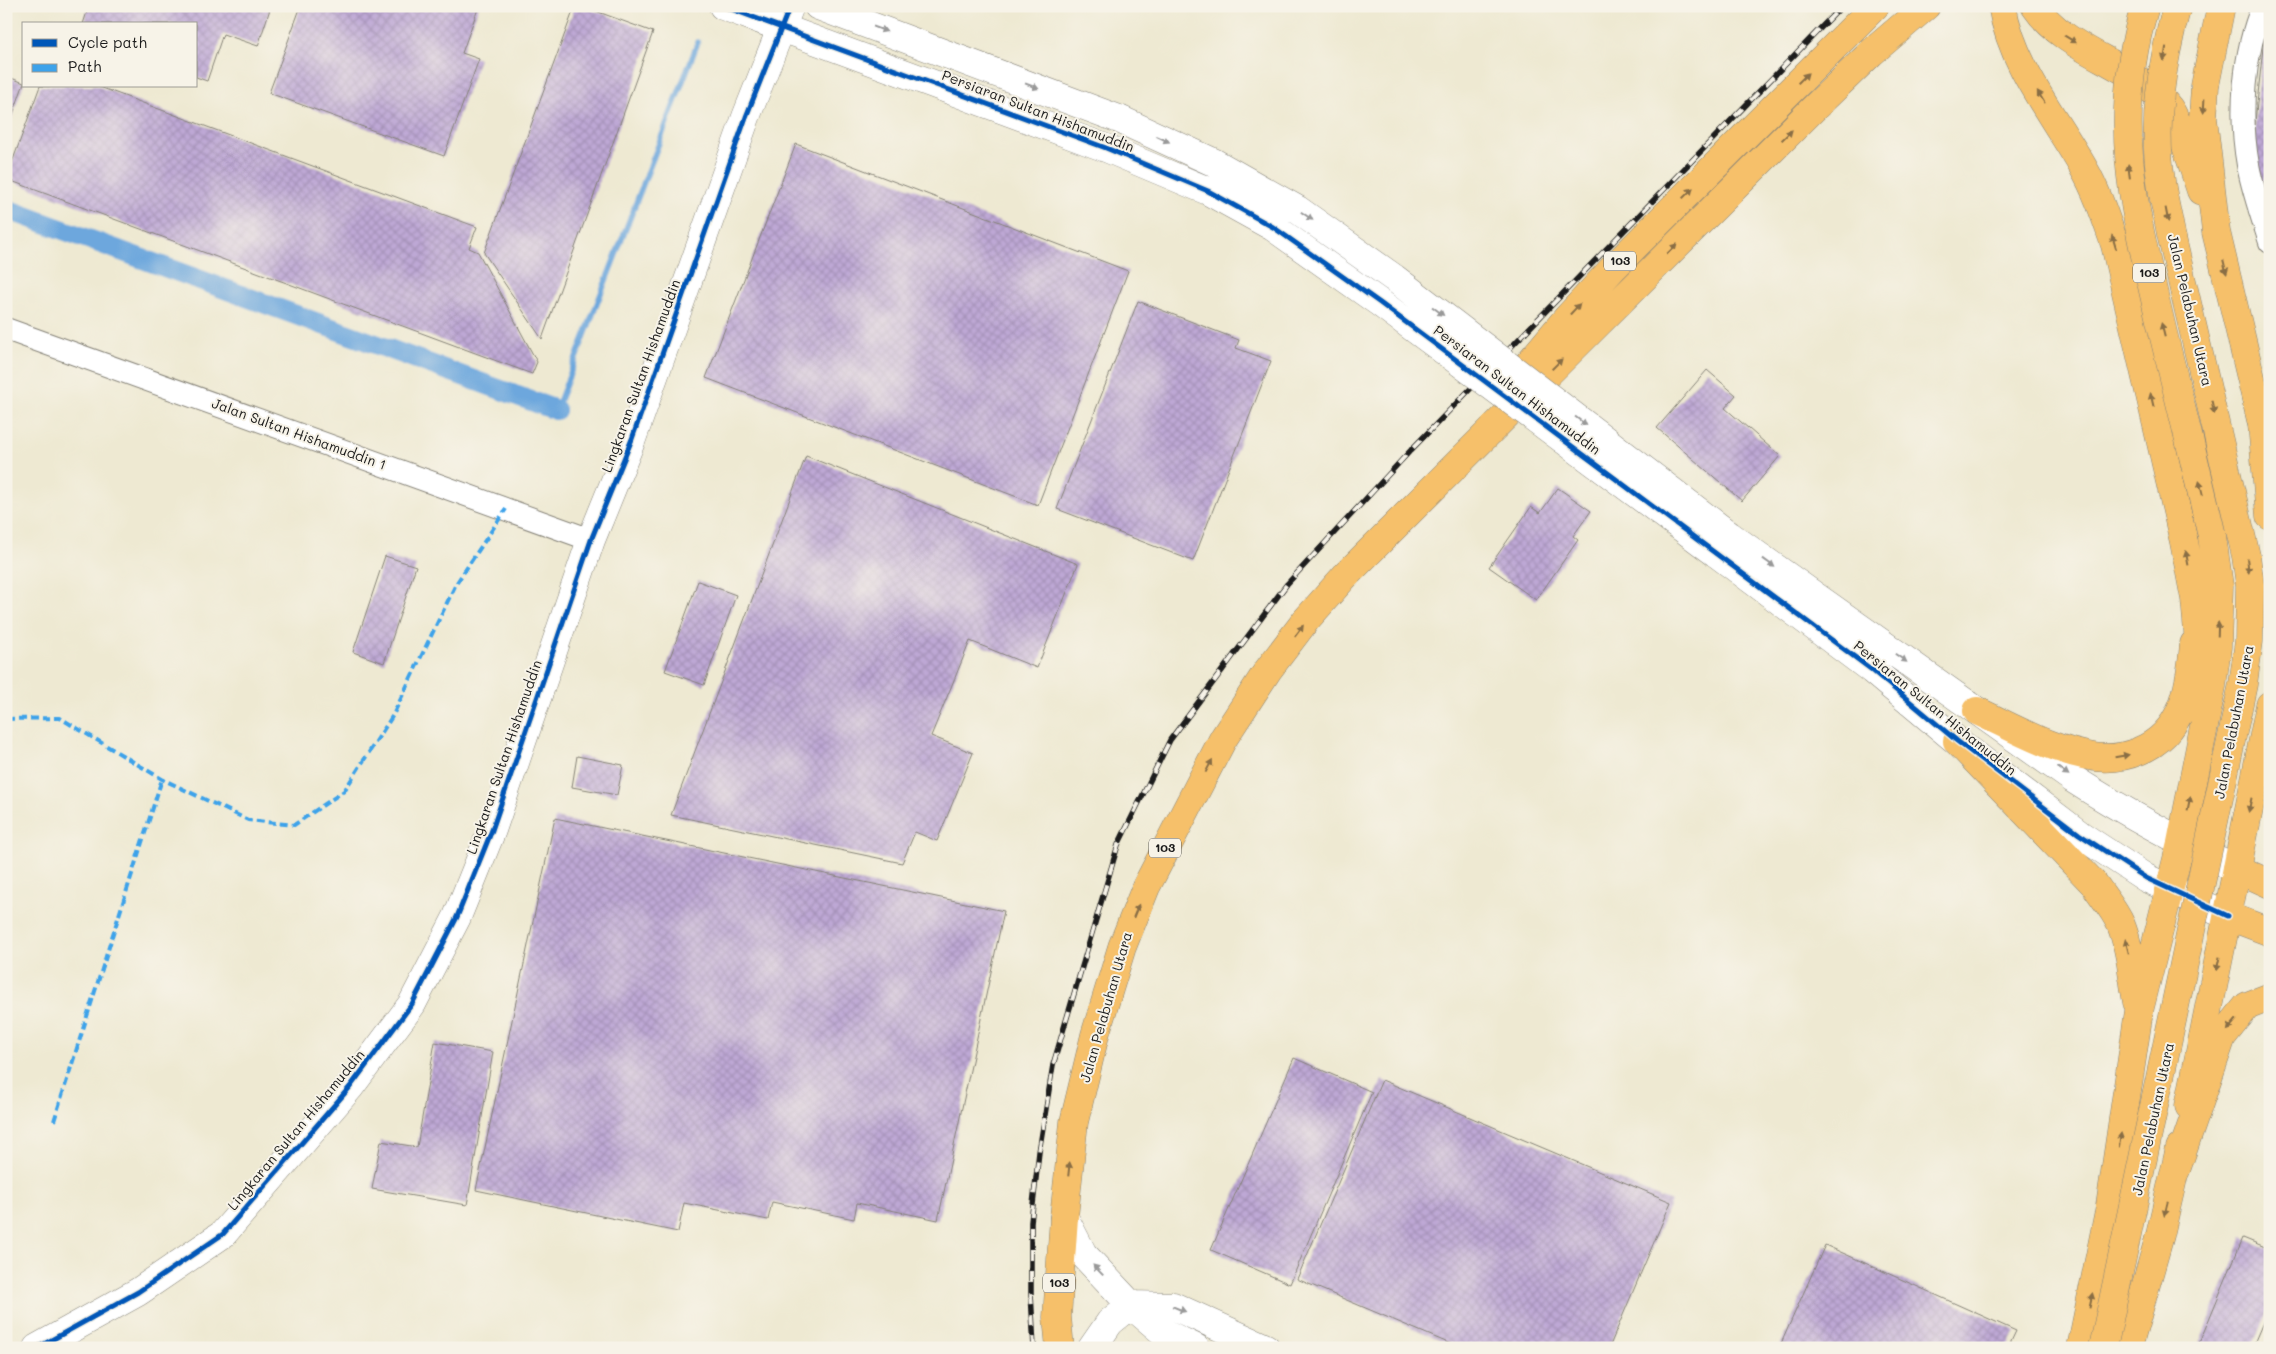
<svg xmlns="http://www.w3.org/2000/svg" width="2276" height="1354" font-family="Mali,sans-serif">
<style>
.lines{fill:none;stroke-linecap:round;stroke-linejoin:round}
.stream{stroke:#6da7dd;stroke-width:5.5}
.canal{stroke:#6da7dd;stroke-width:20}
.building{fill:url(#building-cross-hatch)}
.minor-casing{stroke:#858277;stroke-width:24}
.tertiary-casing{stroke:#858277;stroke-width:29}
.primary-casing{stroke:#858277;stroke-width:29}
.motorway-casing{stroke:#858277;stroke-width:29}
.minor{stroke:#fff;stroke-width:22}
.tertiary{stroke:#fff;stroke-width:28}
.primary{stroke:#f6c06b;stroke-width:28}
.motorway{stroke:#f6c06b;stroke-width:28}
.rail-casing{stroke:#1c1c1c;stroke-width:5.5}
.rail{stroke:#f7f3e8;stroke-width:4;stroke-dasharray:11;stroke-linecap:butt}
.tertiary-bridge-casing{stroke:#858277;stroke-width:29;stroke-linecap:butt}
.primary-bridge-casing{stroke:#858277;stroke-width:29;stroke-linecap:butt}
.tertiary-bridge{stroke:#fff;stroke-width:28}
.primary-bridge{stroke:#f6c06b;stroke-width:28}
.quiet{stroke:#3da2ea;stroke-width:4;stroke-dasharray:8 4;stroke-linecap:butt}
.cycleway-casing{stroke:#f7f3e8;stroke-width:8}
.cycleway{stroke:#0057b8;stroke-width:5}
.oneway{fill:#999}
.oneway2{fill:#896e44}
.labels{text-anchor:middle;stroke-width:4;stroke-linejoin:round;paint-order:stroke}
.shield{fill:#f7f3e8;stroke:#5e5c59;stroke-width:1}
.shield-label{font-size:12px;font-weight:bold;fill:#1c1c1c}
.street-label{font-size:14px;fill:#1c1c1c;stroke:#f7f3e8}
</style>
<defs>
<pattern id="building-cross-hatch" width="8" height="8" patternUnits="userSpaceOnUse" patternTransform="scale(1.25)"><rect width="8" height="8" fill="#bea8d5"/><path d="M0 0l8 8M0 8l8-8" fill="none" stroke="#a390b6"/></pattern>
</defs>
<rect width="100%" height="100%" fill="#f7f3e8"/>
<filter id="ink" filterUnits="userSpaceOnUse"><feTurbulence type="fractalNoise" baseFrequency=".02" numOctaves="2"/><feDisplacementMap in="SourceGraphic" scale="10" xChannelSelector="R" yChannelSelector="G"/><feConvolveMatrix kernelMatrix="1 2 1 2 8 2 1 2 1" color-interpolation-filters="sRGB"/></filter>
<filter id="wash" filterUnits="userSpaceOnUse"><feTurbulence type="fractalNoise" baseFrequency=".0096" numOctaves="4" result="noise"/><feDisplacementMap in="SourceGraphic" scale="20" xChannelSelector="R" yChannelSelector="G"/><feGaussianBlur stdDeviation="1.12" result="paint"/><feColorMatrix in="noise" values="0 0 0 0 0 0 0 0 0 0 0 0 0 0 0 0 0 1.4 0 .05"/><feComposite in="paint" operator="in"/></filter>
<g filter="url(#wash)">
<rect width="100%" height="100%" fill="#eee9d2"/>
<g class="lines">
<!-- stream -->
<path class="stream" d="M556,410L698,42"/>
<!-- canal -->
<path class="canal" d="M6,209L556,410"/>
</g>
<g id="blocks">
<!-- building -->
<path class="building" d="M89,6H271L258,46L223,34L207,81L196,77V24H83Z
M301,6H479L462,53L479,59L444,156L269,93Z
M575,6H582L653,32L542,339L484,253Z
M2270,24V180L2263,182L2255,161V122L2265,29Z
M6,76L24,83L6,134Z
M40,86H97L477,227L469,248L478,252L537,362L532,374L6,179Z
M796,144L1128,271L1038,505L706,378Z
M1138,301L1239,340L1236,348L1271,361L1193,561L1057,509Z
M1707,370L1736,395L1725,408L1780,456L1742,501L1657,428Z
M806,456L1078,564L1037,668L970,641L931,736L973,753L937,841L915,832L902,863L671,815Z
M1558,488L1591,511L1573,536L1578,540L1536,600L1489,567L1531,507L1540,513Z
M385,556L416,566L384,663L353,652Z
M698,581L736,595L704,685L665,671Z
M577,756L623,765L617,795L572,787Z
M555,818L1004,911L938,1220L857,1203L854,1219L772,1202L768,1220L684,1203L678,1232L476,1190Z
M435,1042L493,1052L467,1205L372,1189L381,1141L417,1147Z
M1294,1058L1372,1092L1290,1284L1211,1250Z
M1382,1080L1671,1202L1609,1348H1460L1297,1279Z
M2243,1238L2270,1249V1306L2252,1348H2197Z
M1825,1245L2016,1331L2008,1348H1779Z"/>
</g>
</g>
<g filter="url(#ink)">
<use href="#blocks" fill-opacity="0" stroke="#858277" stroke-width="1"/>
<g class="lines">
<!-- minor casing -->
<g class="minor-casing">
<path id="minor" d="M2263,6C2243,53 2239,115 2248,165C2253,191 2262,217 2270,242
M6,329L591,540"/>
</g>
<!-- tertiary casing -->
<g class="tertiary-casing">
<path id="tertiary" d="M723,6L1106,148
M818,6L1119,119
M1729,535L2073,779C2126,813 2180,842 2237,869
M1716,553L1872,670L1957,741L2079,834L2146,878L2228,916
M1064,1217L1083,1254L1131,1305L1163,1332L1196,1348
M37,1348L138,1292L223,1234L350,1087L412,1004L457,917L492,830L591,540L632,439L746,117L790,6
M1092,1348L1110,1322L1131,1305L1173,1306L1266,1348"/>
</g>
<!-- primary casing -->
<g class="primary-casing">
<path id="primary" d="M2002,6C2012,66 2054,116 2083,167C2097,191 2106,219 2115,245L2184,542L2195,599L2201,665
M2035,6C2067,54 2134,62 2169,108C2182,127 2193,168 2201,191
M2221,6L2205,86L2203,118L2216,232L2262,424L2270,516
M1504,393L1567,318L1614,267L1875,6
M1977,711C2014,728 2053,751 2094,757C2108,759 2125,757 2139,751C2184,733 2190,687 2194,644
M1957,741L2095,885C2104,898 2115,911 2121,925C2131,950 2132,976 2137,1002
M2189,1106L2270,705
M1060,1348L1057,1317L1064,1217L1074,1122L1095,1035L1122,947L1146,887L1223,739L1268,670L1306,620L1345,576L1812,110L1871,53L1926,6
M2081,1348L2110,1206L2139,1011L2181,843L2212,686L2217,647L2219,586L2212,536
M2128,1348L2160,1235L2180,1148"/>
</g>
<!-- motorway casing -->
<g class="motorway-casing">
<path id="motorway" d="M2262,424L2270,454
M2237,869L2270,884
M2228,916L2270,932
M2176,1170L2222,1037L2247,1006L2270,997"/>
</g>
<!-- minor -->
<use href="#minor" class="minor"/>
<!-- tertiary -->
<use href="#tertiary" class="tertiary"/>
<!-- primary -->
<use href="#primary" class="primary"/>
<!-- motorway -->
<use href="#motorway" class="motorway"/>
<!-- rail casing -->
<g class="rail-casing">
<path id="rail" d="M1034,1348L1031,1293V1222L1039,1152L1053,1065L1118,845L1170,740L1287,584L1411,450L1842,6"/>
</g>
<!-- rail -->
<use href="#rail" class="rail"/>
<!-- tertiary-bridge casing -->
<g class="tertiary-bridge-casing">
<path id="tertiary-bridge" d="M1119,119L1213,162L1298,210L1394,278L1729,535
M1106,148L1208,191L1273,227L1380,303L1716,553"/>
</g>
<!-- primary-bridge casing -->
<g class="primary-bridge-casing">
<path id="primary-bridge" d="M2145,6C2109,125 2136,217 2163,333C2180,401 2196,468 2212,536
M2103,1348L2243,684L2249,641L2250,585L2246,556L2171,234C2168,216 2163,198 2161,181C2152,122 2162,63 2177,6"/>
</g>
<!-- tertiary-bridge -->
<use href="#tertiary-bridge" class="tertiary-bridge"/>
<!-- primary-bridge -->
<use href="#primary-bridge" class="primary-bridge"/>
<!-- quiet -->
<path class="quiet" d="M6,719L60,718L162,779L248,820L294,825L344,791L393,715L456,584L506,509
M54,1121L162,779"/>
<!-- cycleway casing -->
<g class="cycleway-casing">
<path id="cycleway" d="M723,6L1106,148L1208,191L1273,227L1380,303L1872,670L1957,741L2079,834L2146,878L2228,916
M37,1348L138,1292L223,1234L350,1087L412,1004L457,917L492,830L591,540L632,439L746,117L790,6"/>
</g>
<!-- cycleway -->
<use href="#cycleway" class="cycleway"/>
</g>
<!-- one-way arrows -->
<defs><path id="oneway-solid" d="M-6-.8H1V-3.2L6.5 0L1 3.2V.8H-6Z" transform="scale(1.25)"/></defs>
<g class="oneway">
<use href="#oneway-solid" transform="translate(880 29) rotate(21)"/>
<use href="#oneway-solid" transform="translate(1032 86) rotate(21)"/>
<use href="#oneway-solid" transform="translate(1163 139) rotate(25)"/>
<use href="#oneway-solid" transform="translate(1307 216) rotate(35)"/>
<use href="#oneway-solid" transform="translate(1438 311) rotate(37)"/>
<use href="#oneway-solid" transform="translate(1581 421) rotate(37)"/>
<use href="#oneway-solid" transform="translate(1769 563) rotate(36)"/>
<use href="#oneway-solid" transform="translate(1901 658) rotate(35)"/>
<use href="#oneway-solid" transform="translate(2063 771) rotate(35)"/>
<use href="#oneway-solid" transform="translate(1098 1270) rotate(-134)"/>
<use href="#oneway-solid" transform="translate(1179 1309) rotate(22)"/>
</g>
<g class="oneway2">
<use href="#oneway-solid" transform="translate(2070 39) rotate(31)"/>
<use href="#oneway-solid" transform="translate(2165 54) rotate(99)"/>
<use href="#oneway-solid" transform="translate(1803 78) rotate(-45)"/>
<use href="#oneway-solid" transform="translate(2041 97) rotate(-121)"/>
<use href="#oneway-solid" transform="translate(2204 106) rotate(93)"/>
<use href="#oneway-solid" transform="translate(1787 135) rotate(-44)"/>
<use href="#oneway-solid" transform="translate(2129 171) rotate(-97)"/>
<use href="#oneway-solid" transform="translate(1688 193) rotate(-45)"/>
<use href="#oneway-solid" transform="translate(2167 215) rotate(79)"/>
<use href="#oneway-solid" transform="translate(2114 242) rotate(-107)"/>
<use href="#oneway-solid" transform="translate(1672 249) rotate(-45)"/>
<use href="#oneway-solid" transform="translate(2225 267) rotate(76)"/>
<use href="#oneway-solid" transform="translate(1575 309) rotate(-47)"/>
<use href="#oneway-solid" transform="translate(2163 330) rotate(-104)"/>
<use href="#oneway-solid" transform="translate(1557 364) rotate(-45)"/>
<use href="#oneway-solid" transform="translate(2152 400) rotate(-103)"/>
<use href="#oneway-solid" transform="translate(2213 407) rotate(77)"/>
<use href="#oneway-solid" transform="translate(2201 488) rotate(-104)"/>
<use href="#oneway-solid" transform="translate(2187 558) rotate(-101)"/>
<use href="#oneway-solid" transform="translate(2248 566) rotate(83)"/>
<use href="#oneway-solid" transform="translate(2218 629) rotate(-88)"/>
<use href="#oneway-solid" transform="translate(1299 631) rotate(-53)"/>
<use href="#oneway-solid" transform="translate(2122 756) rotate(-10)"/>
<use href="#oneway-solid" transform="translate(1209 766) rotate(-62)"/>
<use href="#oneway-solid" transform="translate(2189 803) rotate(-79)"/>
<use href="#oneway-solid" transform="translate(2250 805) rotate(102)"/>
<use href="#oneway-solid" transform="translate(1136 911) rotate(-68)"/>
<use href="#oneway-solid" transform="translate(2127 946) rotate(-104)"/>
<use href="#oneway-solid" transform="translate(2218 964) rotate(102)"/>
<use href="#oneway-solid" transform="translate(2232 1025) rotate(130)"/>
<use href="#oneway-solid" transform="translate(2120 1140) rotate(-81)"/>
<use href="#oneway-solid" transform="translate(1069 1169) rotate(-84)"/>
<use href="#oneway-solid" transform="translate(2166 1209) rotate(104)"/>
<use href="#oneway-solid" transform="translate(2091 1300) rotate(-78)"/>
</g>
</g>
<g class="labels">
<!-- shield labels -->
<g class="shield">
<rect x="1604" y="251.5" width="32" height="19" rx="4"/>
<rect x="2133" y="263.5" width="32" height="19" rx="4"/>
<rect x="1149" y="838.5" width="32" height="19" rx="4"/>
<rect x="1043" y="1273.5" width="32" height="19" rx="4"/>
</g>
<g class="shield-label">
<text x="1620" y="265">103</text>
<text x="2149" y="277">103</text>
<text x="1165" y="852">103</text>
<text x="1059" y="1287">103</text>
</g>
<!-- street labels -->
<g class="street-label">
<text transform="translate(1038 111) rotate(21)" y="5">Persiaran Sultan Hishamuddin</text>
<text transform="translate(2190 310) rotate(77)" y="5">Jalan Pelabuhan Utara</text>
<text transform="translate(641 376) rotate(-70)" y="5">Lingkaran Sultan Hishamuddin</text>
<text transform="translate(1517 390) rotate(37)" y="5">Persiaran Sultan Hishamuddin</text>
<text transform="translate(299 434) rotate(20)" y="5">Jalan Sultan Hishamuddin 1</text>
<text transform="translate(1935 708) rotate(39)" y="5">Persiaran Sultan Hishamuddin</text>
<text transform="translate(2234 722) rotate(-79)" y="5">Jalan Pelabuhan Utara</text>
<text transform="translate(504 757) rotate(-71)" y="5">Lingkaran Sultan Hishamuddin</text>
<text transform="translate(1106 1007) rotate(-74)" y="5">Jalan Pelabuhan Utara</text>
<text transform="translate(2153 1119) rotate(-78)" y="5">Jalan Pelabuhan Utara</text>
<text transform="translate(296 1130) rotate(-50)" y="5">Lingkaran Sultan Hishamuddin</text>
</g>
</g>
<!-- margin -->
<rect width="2276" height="1354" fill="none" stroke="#f7f3e8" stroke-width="25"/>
<!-- legend -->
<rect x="22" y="22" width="175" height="65" fill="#f7f3e8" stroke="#9f9d96"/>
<rect x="32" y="39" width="25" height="8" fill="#0057b8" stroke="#9f9d96"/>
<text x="68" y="48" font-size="15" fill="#1c1c1c">Cycle path</text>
<rect x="32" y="64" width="25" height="8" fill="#3da2ea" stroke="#9f9d96"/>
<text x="68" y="72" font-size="15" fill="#1c1c1c">Path</text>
</svg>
